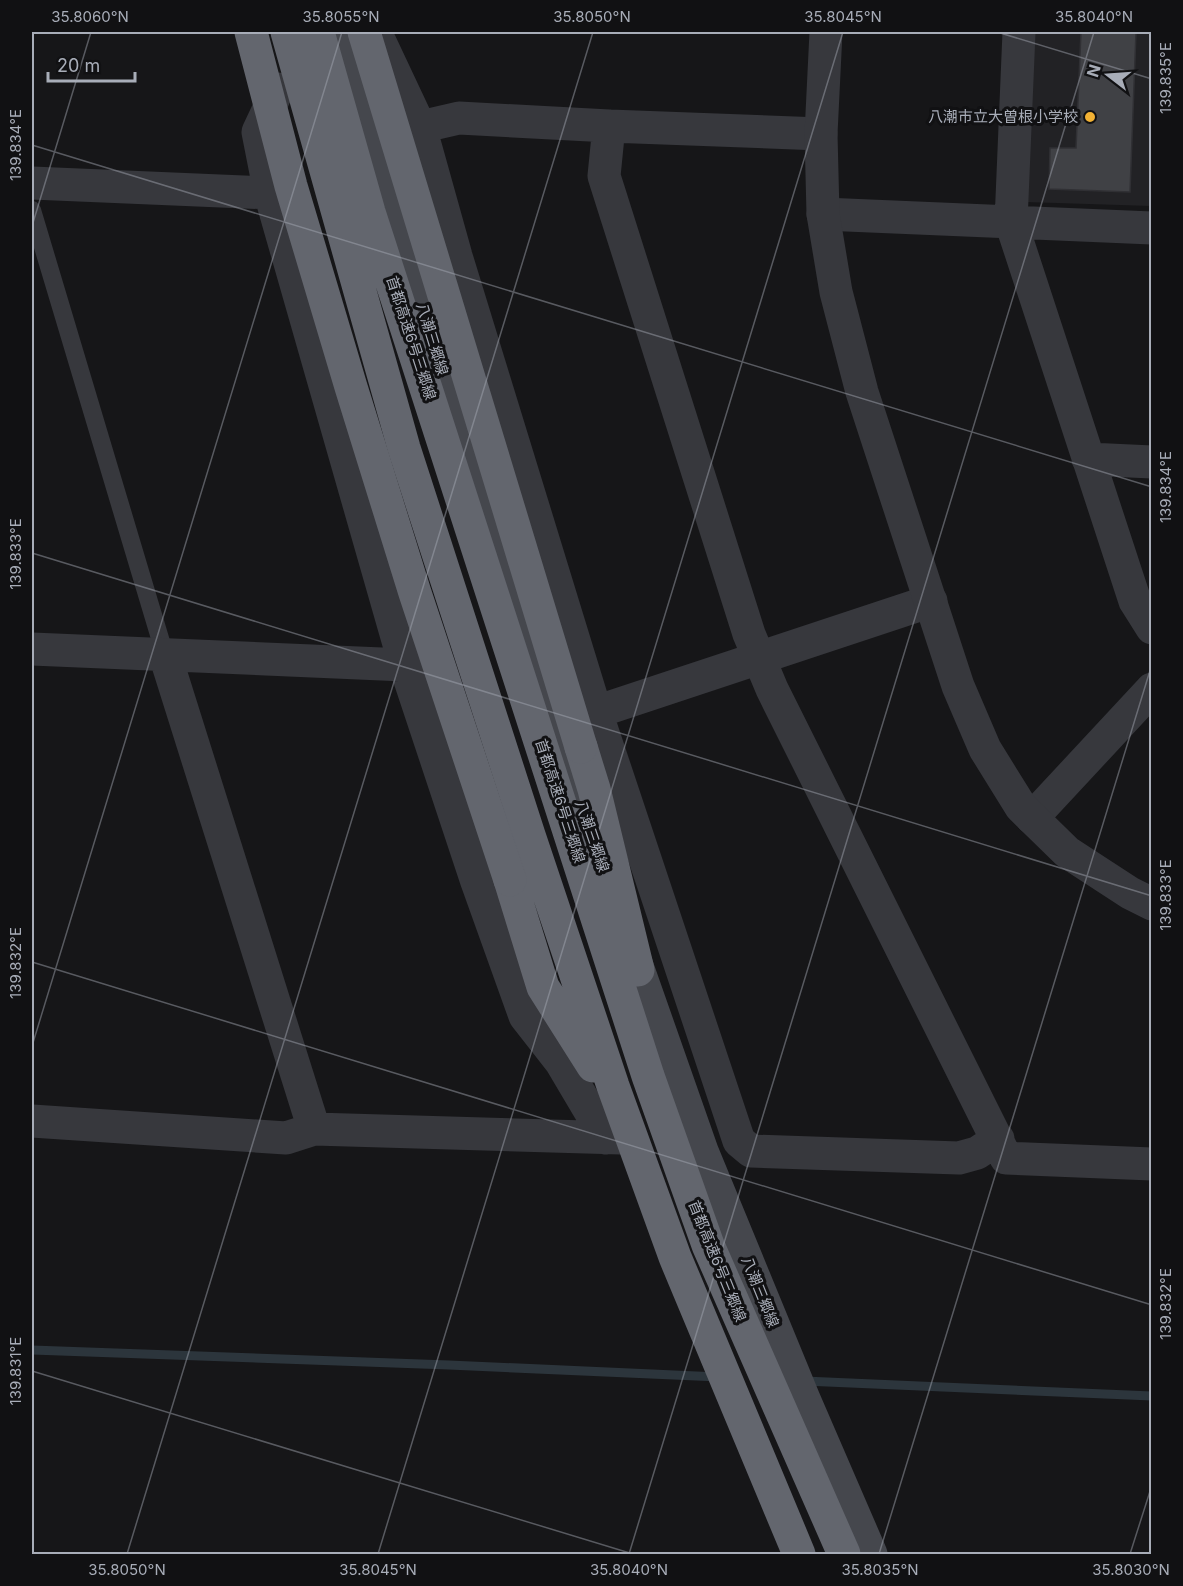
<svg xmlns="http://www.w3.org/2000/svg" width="1183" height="1586" font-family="Inter,'Noto Sans JP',sans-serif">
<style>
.built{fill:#222225}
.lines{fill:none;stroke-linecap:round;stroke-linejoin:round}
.stream{stroke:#2c353c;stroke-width:9}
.building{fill:#404145;stroke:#303034;stroke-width:1.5}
.service{stroke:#37383d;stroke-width:18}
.minor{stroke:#37383d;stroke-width:33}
.tertiary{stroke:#37383d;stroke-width:33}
.secondary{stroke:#45474d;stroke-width:33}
.motorway{stroke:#63666e;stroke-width:33}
.motorway-bridge{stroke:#63666e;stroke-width:33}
.ticks{fill:none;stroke:#a8adb8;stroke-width:1.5;stroke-opacity:0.45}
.poi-dot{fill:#f2b134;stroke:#111113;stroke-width:2}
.labels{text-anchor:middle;stroke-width:6;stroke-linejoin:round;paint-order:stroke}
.poi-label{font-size:15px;fill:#a8adb8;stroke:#111113;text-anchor:end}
.street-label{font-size:15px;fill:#a8adb8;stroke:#111113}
.neatline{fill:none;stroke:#a8adb8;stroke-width:2}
.ticks-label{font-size:15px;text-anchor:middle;fill:#a8adb8}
</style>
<rect width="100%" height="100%" fill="#161618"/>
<!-- built -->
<path class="built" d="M1034,32H1151V206L1025,202Z"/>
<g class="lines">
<!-- stream -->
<path class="stream" d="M32,1350L449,1365L719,1377
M804,1381L1152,1396"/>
</g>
<!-- building -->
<path class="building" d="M1081,32H1136L1130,192L1049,189L1050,148H1076Z"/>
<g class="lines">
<!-- service -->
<path class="service" d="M32,210L165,655"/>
<!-- minor -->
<path class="minor" d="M1019,32L1011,222L1135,601L1152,628
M371,33L380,42L420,127L456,256L596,712L739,1141L751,1151L959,1158L977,1153L998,1139
M278,89L258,132L270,193L405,665L477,882L525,1016L561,1062L606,1138
M609,126L604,176L749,634L772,689L1006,1158L1152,1164
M420,127L459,118L609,126L821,134
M32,183L270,193
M823,214L1152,228
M1088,459L1152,462
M32,649L405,665
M165,655L314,1129
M596,712L931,601
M1032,818L1152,689
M32,1121L286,1138L314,1129L621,1138"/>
<!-- tertiary -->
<path class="tertiary" d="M826,32L821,134L823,214L836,292L862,392L958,686L985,749L1021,807L1067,852L1130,893L1152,904"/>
<!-- secondary -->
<path class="secondary" d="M341,32L459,430L531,660L595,846
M629,943L702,1151L804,1399L871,1554"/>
<!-- motorway -->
<path class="motorway" d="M287,32L404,448L529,835L613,1086L675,1257L799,1554
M318,32L369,212L648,1076L708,1245L844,1554
M581,747L594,789L638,970
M510,880L543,987L593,1066"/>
<!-- motorway-bridge -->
<path class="motorway-bridge" d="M251,32L291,186L351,387L415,593L510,880
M364,32L581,747"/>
</g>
<!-- ticks -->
<path class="ticks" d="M997,32L1152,79M32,145L1152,487M32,226L91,32M32,553L1152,896M32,962L1152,1305M32,1046L342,32M32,1371L633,1554M127,1554L593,32M378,1554L843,32M629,1554L1094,32M879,1554L1152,664M1130,1554L1152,1485"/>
<!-- markers -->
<circle class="poi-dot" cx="1090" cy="117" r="6"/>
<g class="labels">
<!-- poi labels -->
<g class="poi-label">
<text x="1078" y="122">八潮市立大曽根小学校</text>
</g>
<!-- street labels -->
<g class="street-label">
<text transform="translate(411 338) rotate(72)" y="5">首都高速6号三郷線</text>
<text transform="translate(432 339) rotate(73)" y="5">八潮三郷線</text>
<text transform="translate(560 801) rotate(72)" y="5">首都高速6号三郷線</text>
<text transform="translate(592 836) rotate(71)" y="5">八潮三郷線</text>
<text transform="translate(717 1261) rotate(68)" y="5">首都高速6号三郷線</text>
<text transform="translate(760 1292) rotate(68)" y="5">八潮三郷線</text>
</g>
</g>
<!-- border -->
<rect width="1183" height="1586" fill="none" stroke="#111113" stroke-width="66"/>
<!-- north arrow -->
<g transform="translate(1108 75) rotate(287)" stroke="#111113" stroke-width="4.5" paint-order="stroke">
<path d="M0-4.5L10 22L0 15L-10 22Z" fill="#a8adb8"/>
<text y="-9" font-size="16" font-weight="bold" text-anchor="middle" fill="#a8adb8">N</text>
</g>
<!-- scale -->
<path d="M48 72v9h87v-9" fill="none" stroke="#a8adb8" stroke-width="3"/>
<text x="57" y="72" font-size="18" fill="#a8adb8" stroke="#111113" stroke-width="4.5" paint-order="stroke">20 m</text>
<rect x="33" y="33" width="1117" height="1520" class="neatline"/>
<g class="ticks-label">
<text x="90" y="22">35.8060°N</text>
<text x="341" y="22">35.8055°N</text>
<text x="592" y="22">35.8050°N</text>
<text x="843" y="22">35.8045°N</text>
<text x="1094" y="22">35.8040°N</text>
<text transform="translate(1166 78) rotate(-90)" y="5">139.835°E</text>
<text transform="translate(16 145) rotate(-90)" y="5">139.834°E</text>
<text transform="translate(1166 487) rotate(-90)" y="5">139.834°E</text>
<text transform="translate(16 554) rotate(-90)" y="5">139.833°E</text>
<text transform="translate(1166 895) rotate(-90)" y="5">139.833°E</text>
<text transform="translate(16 963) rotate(-90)" y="5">139.832°E</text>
<text transform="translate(1166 1304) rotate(-90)" y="5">139.832°E</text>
<text transform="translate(16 1371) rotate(-90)" y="5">139.831°E</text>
<text x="127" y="1575">35.8050°N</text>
<text x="378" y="1575">35.8045°N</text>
<text x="629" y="1575">35.8040°N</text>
<text x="880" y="1575">35.8035°N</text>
<text x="1131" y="1575">35.8030°N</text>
</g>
</svg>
